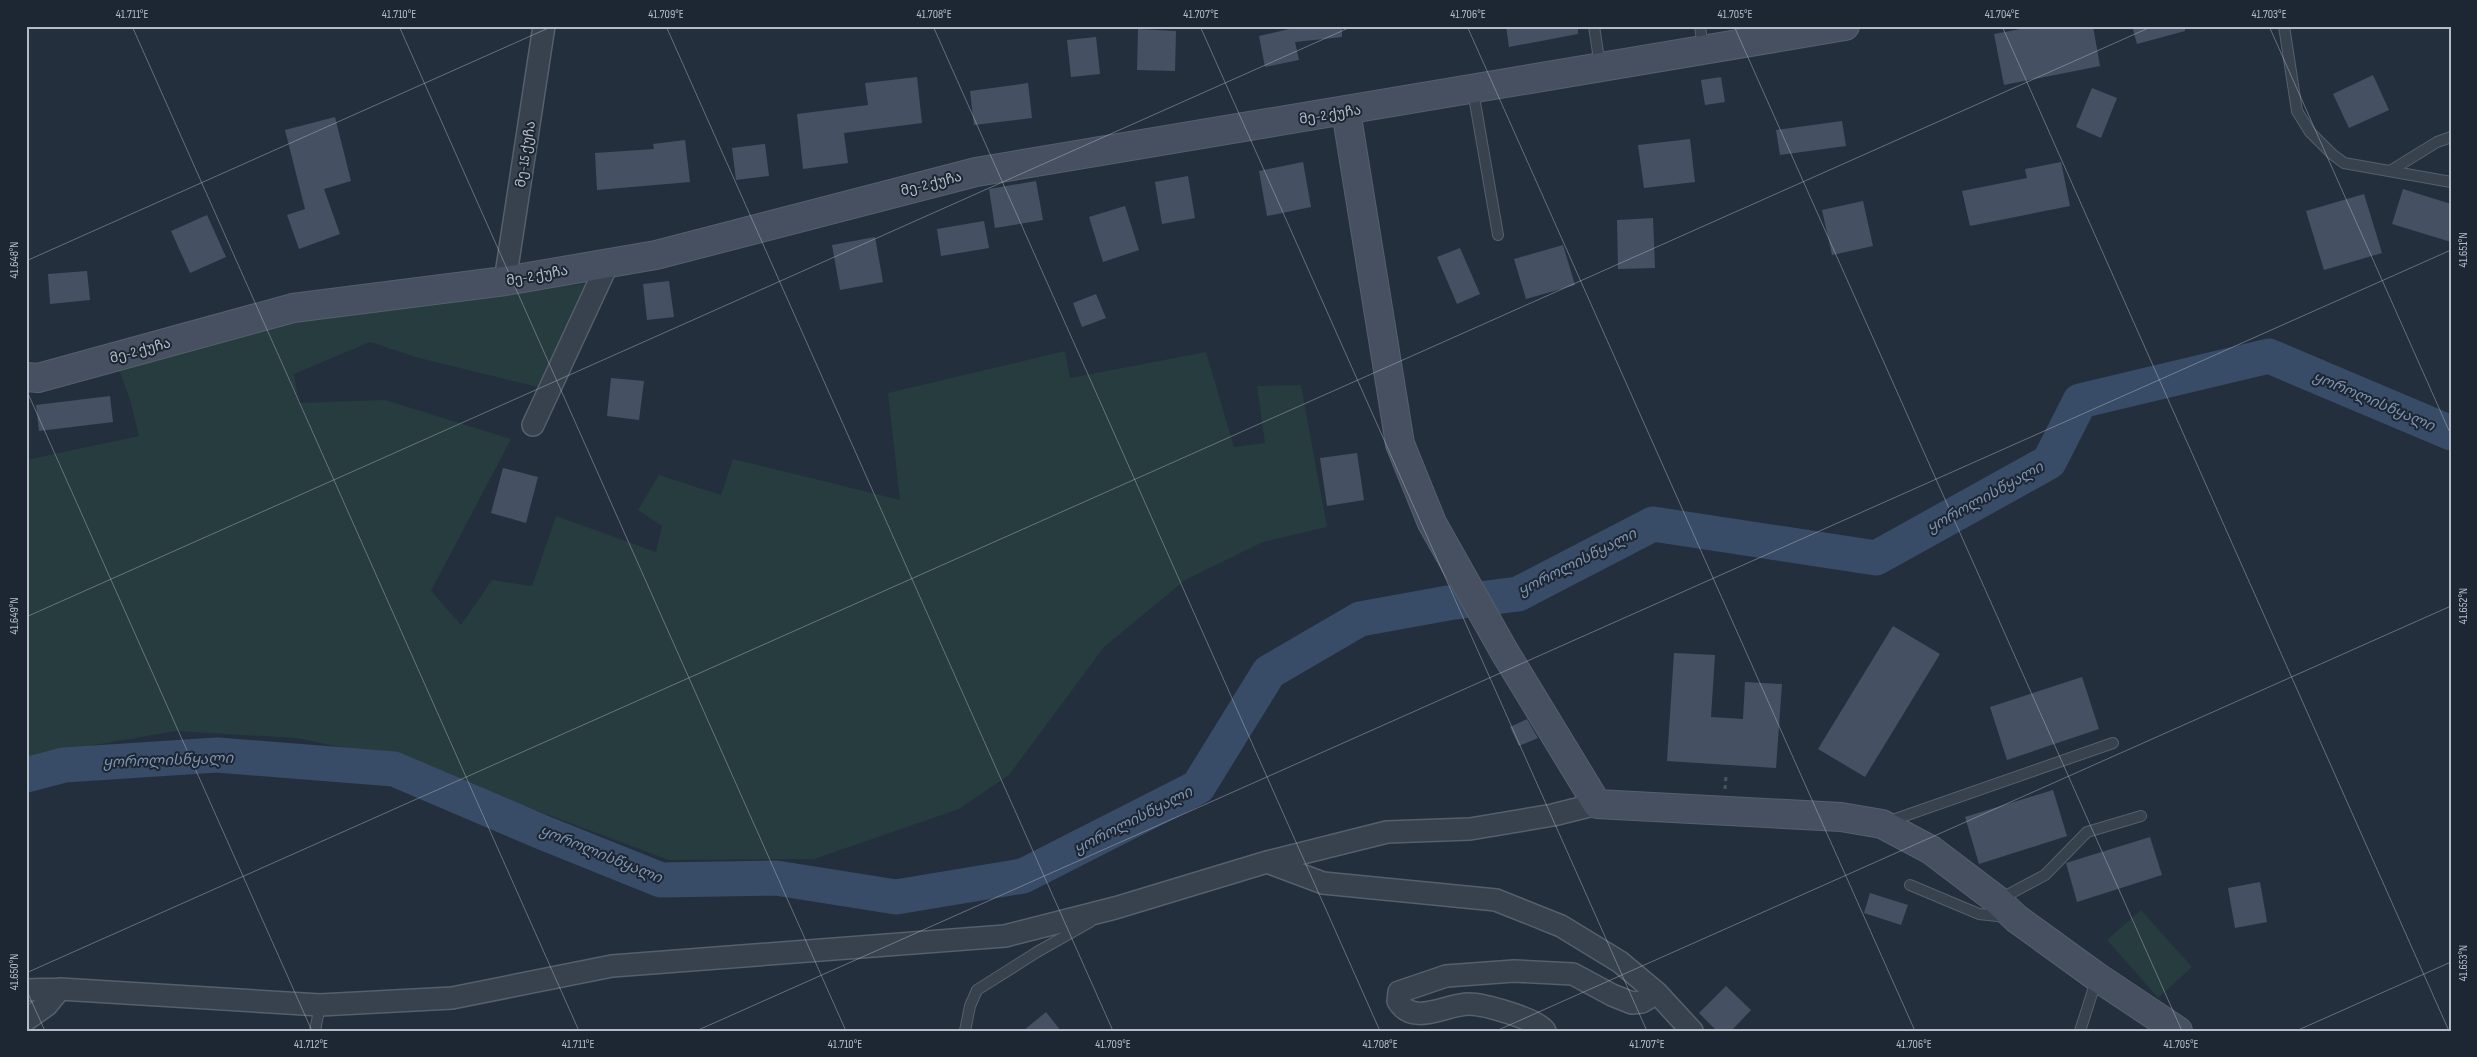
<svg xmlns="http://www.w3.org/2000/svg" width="2477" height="1057" font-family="'Sofia Sans Condensed','Noto Sans Georgian',sans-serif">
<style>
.green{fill:#263c3f}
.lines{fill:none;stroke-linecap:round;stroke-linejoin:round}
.river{stroke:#394c67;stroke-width:35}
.building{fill:#455162}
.lane-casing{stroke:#565f6c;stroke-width:12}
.street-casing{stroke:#565f6c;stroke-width:24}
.secondary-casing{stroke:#565f6c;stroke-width:30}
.path{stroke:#44595c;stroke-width:3;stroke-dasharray:4 4;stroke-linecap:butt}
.lane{stroke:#38414e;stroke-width:10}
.street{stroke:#38414e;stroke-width:21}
.secondary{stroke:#465061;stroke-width:28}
.ticks{fill:none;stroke:#b4bcc9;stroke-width:1;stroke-opacity:0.45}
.labels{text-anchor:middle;stroke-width:4;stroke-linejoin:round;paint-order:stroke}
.street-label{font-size:14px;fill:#b4bcc9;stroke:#1d2633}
.water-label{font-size:15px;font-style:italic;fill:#7c92b1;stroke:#1d2633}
.neatline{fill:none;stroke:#b4bcc9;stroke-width:2}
.ticks-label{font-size:12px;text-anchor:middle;fill:#b4bcc9}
</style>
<rect width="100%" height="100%" fill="#242f3e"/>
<!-- green -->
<path class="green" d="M591,283L538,387L419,358L370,342L294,374L299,403L385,400L511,439L431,591L461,625L492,580L532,586L556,516L656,552L662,526L638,510L659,475L721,495L733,459L900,500L888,393L1065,351L1070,378L1206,352L1234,447L1265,443L1257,386L1301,385L1327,527L1263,542L1185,580L1104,647L1009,775L959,809L814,859L669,860L404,761L297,738L175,731L26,757V460L139,436L130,400L119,369L304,317Z
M2141,910L2192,967L2158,998L2107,940Z"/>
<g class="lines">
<!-- river -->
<path class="river" d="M26,775L64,765L217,755L394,769L544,833L661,880L776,878L896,897L1023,876L1198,787L1269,672L1360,619L1448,603L1518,594L1653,524L1876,558L2049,462L2080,401L2269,356L2451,433"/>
</g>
<!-- building -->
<path class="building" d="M1302,26H1342V37L1295,42L1299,60L1265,67L1259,36Z
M1506,26H1578V34L1509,47Z
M2036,26H2093L2100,66L2004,85L1994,34Z
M2132,26H2185V31L2137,44Z
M1138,29L1176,31L1175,71L1137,70Z
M1096,37L1100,74L1071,77L1067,40Z
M2373,75L2389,110L2349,128L2333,94Z
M917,77L922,123L844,133L848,163L803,169L797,114L868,105L865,83Z
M1721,77L1725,102L1705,105L1701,80Z
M1028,83L1032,118L974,125L970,91Z
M2092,88L2117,98L2101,138L2076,127Z
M335,117L351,181L324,189L340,234L299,249L287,215L305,209L285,130Z
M1842,121L1846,146L1780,155L1776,130Z
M1690,139L1695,182L1644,188L1638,145Z
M685,140L690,182L597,190L595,153L654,149L653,144Z
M765,144L769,176L736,180L732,148Z
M1303,162L1311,207L1267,216L1259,171Z
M2061,162L2070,206L1970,226L1962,191L2027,178L2025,169Z
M1188,176L1195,218L1162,224L1155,182Z
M1036,181L1043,220L995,228L989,189Z
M2403,189L2451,204V242L2392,224Z
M2364,194L2382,253L2324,270L2306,211Z
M1863,201L1873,246L1832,255L1822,210Z
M1125,206L1139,250L1103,262L1089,217Z
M207,215L226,257L190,273L171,231Z
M1653,218L1655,268L1618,269L1617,220Z
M984,221L989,248L941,256L937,229Z
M875,237L883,282L840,290L832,245Z
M1563,245L1575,285L1526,299L1514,259Z
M1460,248L1480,294L1457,304L1437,257Z
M87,271L90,300L50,304L48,274Z
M669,281L674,317L647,320L643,284Z
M1096,294L1106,318L1082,327L1073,303Z
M611,378L644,381L639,420L607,416Z
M110,396L113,422L39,431L36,405Z
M1357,453L1364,500L1327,506L1320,458Z
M503,468L538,477L526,523L491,513Z
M1893,626L1940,654L1865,777L1818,749Z
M1674,653L1715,655L1711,717L1743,719L1745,682L1782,684L1776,768L1667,761Z
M2082,677L2099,729L2007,760L1990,707Z
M1527,719L1538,738L1519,746L1510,727Z
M2053,790L2067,836L1979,864L1965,817Z
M2150,837L2162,875L2077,902L2066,863Z
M2260,882L2267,922L2235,928L2228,888Z
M1870,893L1908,905L1901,925L1864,913Z
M1726,986L1751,1010L1731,1031H1717L1699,1013Z
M1046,1012L1061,1031H1023Z"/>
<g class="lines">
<!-- lane casing -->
<g class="lane-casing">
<path id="lane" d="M1594,26L1600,66
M1700,26L1703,48
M2284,26L2297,111L2310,132L2332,154L2344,163L2451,182
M1473,91L1498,235
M2390,171L2437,142L2451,137
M1887,822L2113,743
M1910,885L1979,914L2006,917
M1998,900L2045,875L2087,832L2141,816
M315,1031L320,1005
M965,1031L970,1006L977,990L1037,952L1090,922
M2080,1031L2097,978"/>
</g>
<!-- street casing -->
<g class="street-casing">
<path id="street" d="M505,281L544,26
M533,425L608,263
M1267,862L1323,883L1496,900L1561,926L1620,962L1657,993L1692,1031
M26,990L60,989L320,1005L452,998L612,966L1005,936L1115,908L1267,862L1387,832L1470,829L1553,815L1597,804
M26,1020L47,1005L60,989
M1545,1031C1538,1019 1483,1004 1469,1004C1446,1004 1413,1027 1398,1001L1399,992L1446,976L1514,971L1573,974L1612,995L1632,1003L1642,1002L1657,993"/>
</g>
<!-- secondary casing -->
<g class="secondary-casing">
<path id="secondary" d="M1346,111L1400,444L1432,523L1504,651L1597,804L1841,817L1882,824L1931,850L1997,900L2017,919L2097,977L2178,1031
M26,377L38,378L293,308L505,281L656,255L976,172L1845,26"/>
</g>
<!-- path -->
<path class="path" d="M1725,789L1726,776"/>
<!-- lane -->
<use href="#lane" class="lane"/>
<!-- street -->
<use href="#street" class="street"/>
<!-- secondary -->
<use href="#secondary" class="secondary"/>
</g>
<!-- ticks -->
<path class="ticks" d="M132,26L579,1031M399,26L846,1031M666,26L1113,1031M933,26L1380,1031M1200,26L1647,1031M1467,26L1915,1031M1734,26L2182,1031M2002,26L2449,1031M2269,26L2451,435M26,261L553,26M26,389L312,1031M26,617L1353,26M26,973L2153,26M26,989L45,1031M696,1031L2451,250M1496,1031L2451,606M2296,1031L2451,962"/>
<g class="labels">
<!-- street labels -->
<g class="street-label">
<text transform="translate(1330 114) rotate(-9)" y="5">მე-2 ქუჩა</text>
<text transform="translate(525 154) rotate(-81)" y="5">მე-15 ქუჩა</text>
<text transform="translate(931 183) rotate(-14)" y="5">მე-2 ქუჩა</text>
<text transform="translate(537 275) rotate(-10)" y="5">მე-2 ქუჩა</text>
<text transform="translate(140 350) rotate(-15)" y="5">მე-2 ქუჩა</text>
</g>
<!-- water labels -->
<g class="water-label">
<text transform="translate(2374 401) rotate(23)" y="5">ყოროლისწყალი</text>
<text transform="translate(1985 497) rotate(-29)" y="5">ყოროლისწყალი</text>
<text transform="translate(1577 562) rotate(-27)" y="5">ყოროლისწყალი</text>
<text transform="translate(168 760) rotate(-2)" y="5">ყოროლისწყალი</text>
<text transform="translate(1133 820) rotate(-27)" y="5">ყოროლისწყალი</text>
<text transform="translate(601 854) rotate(22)" y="5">ყოროლისწყალი</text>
</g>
</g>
<!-- border -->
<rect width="2477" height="1057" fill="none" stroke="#1d2633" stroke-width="55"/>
<rect x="28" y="28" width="2422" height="1002" class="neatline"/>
<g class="ticks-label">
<text x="132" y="18">41.711°E</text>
<text x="399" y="18">41.710°E</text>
<text x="666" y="18">41.709°E</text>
<text x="934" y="18">41.708°E</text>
<text x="1201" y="18">41.707°E</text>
<text x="1468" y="18">41.706°E</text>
<text x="1735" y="18">41.705°E</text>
<text x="2002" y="18">41.704°E</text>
<text x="2269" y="18">41.703°E</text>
<text transform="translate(2463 250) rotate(-90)" y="4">41.651°N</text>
<text transform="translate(14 260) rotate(-90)" y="4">41.648°N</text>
<text transform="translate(2463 606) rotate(-90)" y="4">41.652°N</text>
<text transform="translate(14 616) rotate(-90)" y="4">41.649°N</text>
<text transform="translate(2463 963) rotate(-90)" y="4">41.653°N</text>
<text transform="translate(14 972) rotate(-90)" y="4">41.650°N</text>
<text x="311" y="1048">41.712°E</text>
<text x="578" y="1048">41.711°E</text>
<text x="845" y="1048">41.710°E</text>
<text x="1113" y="1048">41.709°E</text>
<text x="1380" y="1048">41.708°E</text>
<text x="1647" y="1048">41.707°E</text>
<text x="1914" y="1048">41.706°E</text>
<text x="2181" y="1048">41.705°E</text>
</g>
</svg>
